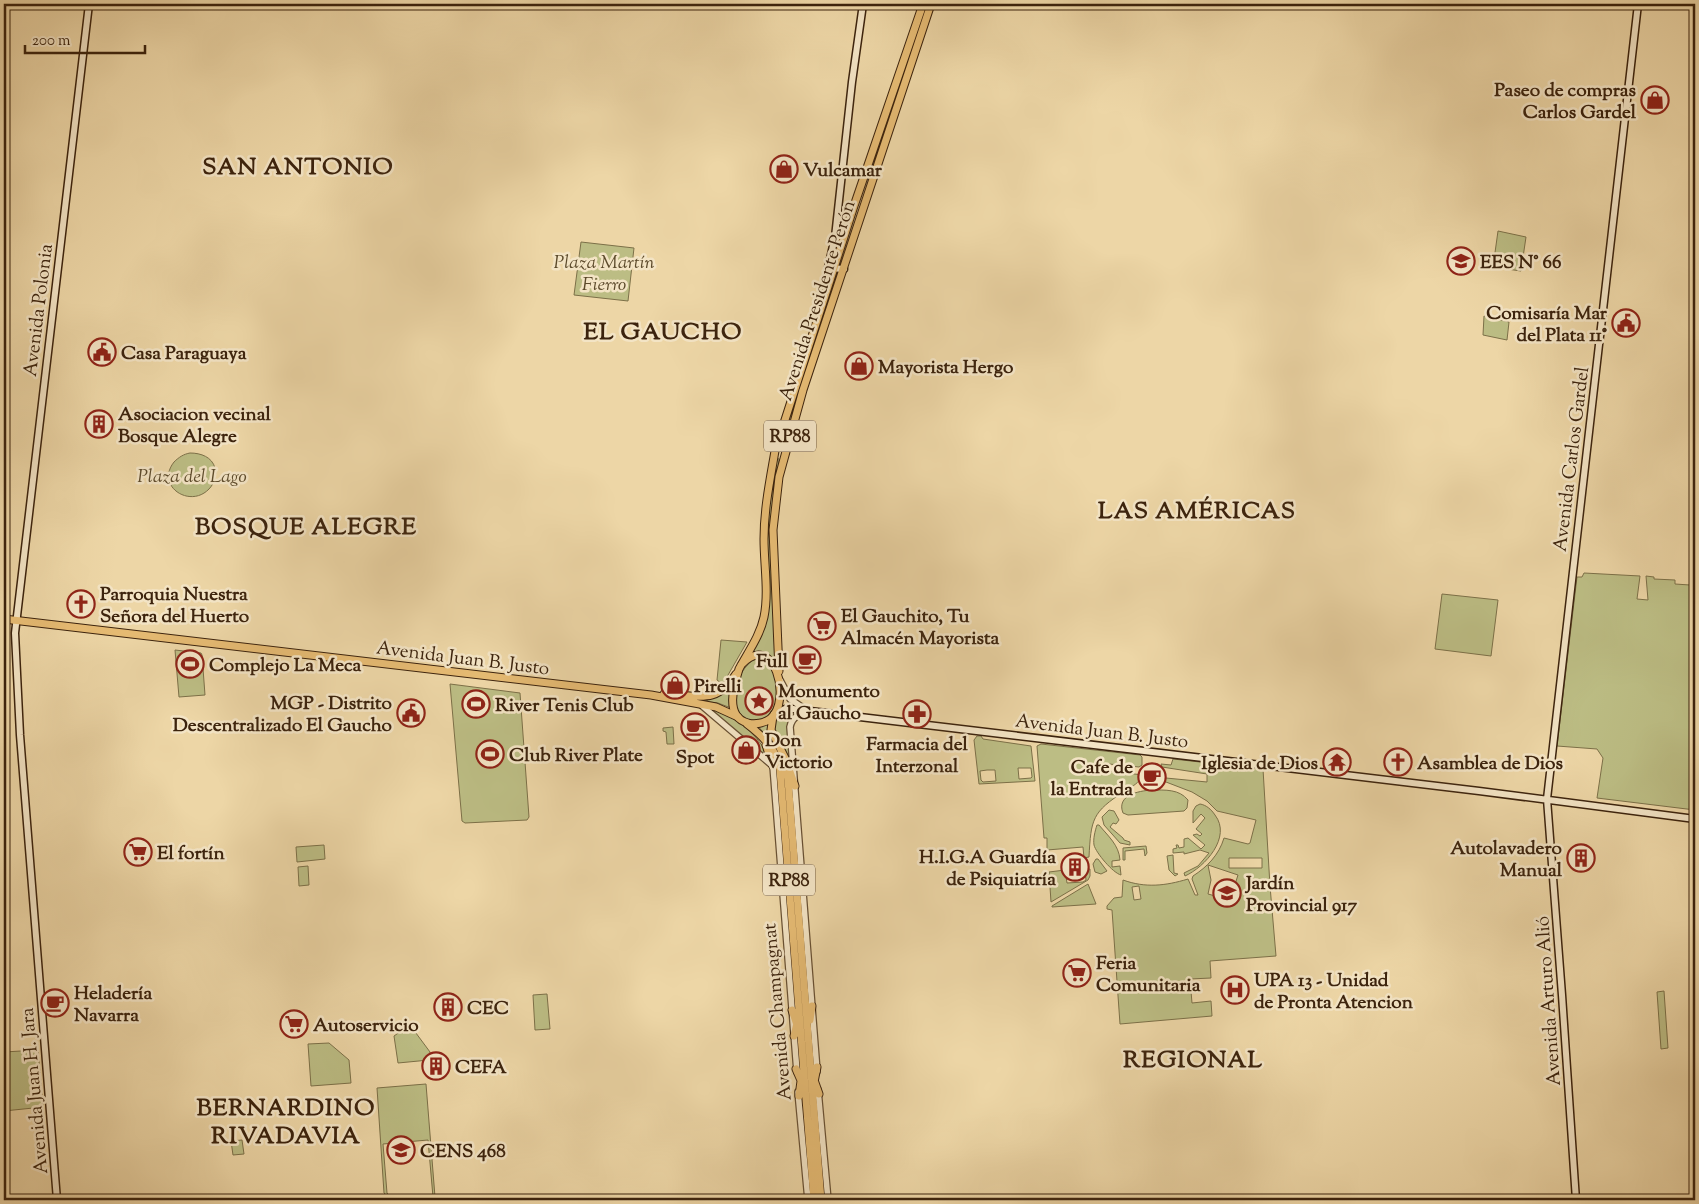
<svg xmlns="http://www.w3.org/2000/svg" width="1699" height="1204" font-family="'Sorts Mill Goudy',serif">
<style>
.green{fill:#bcbd84;stroke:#7c7048;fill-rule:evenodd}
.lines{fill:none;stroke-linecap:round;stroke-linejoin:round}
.tertiary-casing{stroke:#685033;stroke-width:8}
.secondary-casing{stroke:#3c230d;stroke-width:9}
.primary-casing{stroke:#3c230d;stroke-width:9}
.trunk-casing{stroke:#3c230d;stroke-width:9}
.tertiary{stroke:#f3e4c5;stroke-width:5.5}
.secondary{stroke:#f3e4c5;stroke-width:6}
.primary{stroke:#e6bb73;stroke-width:7}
.trunk{stroke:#e6bb73;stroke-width:7}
.labels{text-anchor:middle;stroke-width:5;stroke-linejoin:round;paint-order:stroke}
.shield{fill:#f3e4c5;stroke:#735d44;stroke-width:1}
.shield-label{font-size:18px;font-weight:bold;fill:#3c230d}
.poi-label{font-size:19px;font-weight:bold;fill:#3c230d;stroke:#f3e4c5;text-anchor:start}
.park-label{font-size:19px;font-style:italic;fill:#5c4a2b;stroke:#f3e4c5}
.street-label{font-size:19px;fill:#3c230d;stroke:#f3e4c5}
.district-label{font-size:24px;font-weight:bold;letter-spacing:1px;fill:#3c230d;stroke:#f3e4c5}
</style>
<rect width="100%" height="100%" fill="#edd6a6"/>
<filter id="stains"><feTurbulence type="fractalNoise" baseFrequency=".004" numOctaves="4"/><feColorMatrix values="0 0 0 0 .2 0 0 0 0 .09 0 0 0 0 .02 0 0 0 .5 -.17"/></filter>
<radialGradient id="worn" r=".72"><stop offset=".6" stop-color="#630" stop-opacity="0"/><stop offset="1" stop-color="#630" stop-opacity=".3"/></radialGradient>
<!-- green -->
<path class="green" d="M1498,231L1526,237L1521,271L1493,267Z
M581,242L634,248L628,301L574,295Z
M1484,316L1509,322L1507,340L1483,335Z
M190,453C201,453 212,457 215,468C217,475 214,484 209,489C190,509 155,486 174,462C179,457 184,454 190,453Z
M777,458L779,459L774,501L777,662L768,656L751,654L762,631L767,511Z
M1584,573L1640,576L1637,599L1648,600L1646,576L1654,577V579L1675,580V584L1690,585L1695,581V810L1597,798L1603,758L1597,749L1557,746L1577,577H1582Z
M1442,594L1498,600L1491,656L1435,649Z
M721,640L747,642L724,682L721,683L717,680Z
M175,650L201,653L202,655L205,695L179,697Z
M759,658C785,664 784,725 752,720C746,720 740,716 737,710C730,694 741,662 759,658Z
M450,684L520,693L529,817L527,820L465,823L462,821Z
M729,690L731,708L718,703L700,701L716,697Z
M713,709C737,718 759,734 769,759L713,711Z
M786,711L801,712C778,720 793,750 790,767L785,750L774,732L776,718Z
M769,722L784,767L807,1049L805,1048L784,785L767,737L758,726Z
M673,727L674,744H667L666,732L663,731V728Z
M977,736H981L983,739L1031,746L1035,781L979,784L974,740ZM1031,768L1032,777L1031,778L1019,779L1018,768ZM987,770H995L996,781L983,782L981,780L980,771Z
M1041,744L1140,755L1142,757V765L1139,767L1099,763V770L1143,775C1139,783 1133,786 1125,791C1092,812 1091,819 1089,857L1084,858L1083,847L1047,850V838H1044L1037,746Z
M1173,759L1263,769L1270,886L1276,956L1210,961L1211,978L1190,979L1192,1003L1211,1001L1212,1016L1120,1024L1112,910L1107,909V906L1114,898L1122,897L1123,880C1145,888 1165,886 1188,879L1195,895H1198L1192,879L1193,876C1207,867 1219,855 1224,838L1248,844L1250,843L1256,820L1217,811L1207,801L1192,792L1166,782L1164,781L1166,778L1207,782V774L1162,767L1161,764L1171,765ZM1229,858H1262V868H1229ZM1208,865L1238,875L1230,900L1208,894L1211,880ZM1139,886L1141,899L1134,900L1132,887Z
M1151,790C1166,790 1179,789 1188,800L1187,808L1184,811L1128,815L1123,813C1116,795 1139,791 1151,790Z
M1200,804C1206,805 1211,809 1215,815C1232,837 1205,867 1185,876L1184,873L1198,866L1209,853L1200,850L1184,854V852L1173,853V849L1177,848L1176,845H1178L1179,848L1184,847V839L1188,838L1201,849L1205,845L1193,835L1197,834L1200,836L1202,834L1196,829L1205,818L1201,814L1193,823V811L1196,806Z
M1109,810L1114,811L1119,820L1116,824L1113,823L1110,827L1123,838L1124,840L1130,842V845L1120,843L1104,825L1102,817Z
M1097,825H1099C1108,836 1119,845 1120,860L1112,861V867L1120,866L1121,875C1113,873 1096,853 1094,845C1093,839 1095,831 1097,825Z
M324,845L325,859L297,862L296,847Z
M1146,846L1147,853L1145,856L1144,849L1125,851V860H1123V848Z
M1173,855L1174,873L1178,874L1175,876L1169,870L1167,856Z
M1096,859H1098L1107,871L1101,874L1095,872L1093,864Z
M308,866L309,885L299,886L298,867Z
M1085,869H1090V876L1088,880L1051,902L1049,872L1065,870L1067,883L1083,882L1086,880Z
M1088,884L1096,904L1052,907V906Z
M1664,991L1668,1048L1661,1049L1657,992Z
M547,994L550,1029L535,1030L533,995Z
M410,1025L430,1052L429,1060L398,1063L394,1036Z
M329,1043L349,1060L351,1083L311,1086L308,1044Z
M38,1050L43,1107L4,1111V1052Z
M426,1084L435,1197L428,1200H397L433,1197L428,1140L383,1144L387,1193L394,1200H391L384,1193L377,1088Z
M242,1140L244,1154L233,1155L231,1141Z"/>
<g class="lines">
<!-- tertiary casing -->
<g class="tertiary-casing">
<path id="tertiary" d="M780,680L790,699L806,710
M700,704L773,766L797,1072
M810,712C800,714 792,716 790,727L817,1071
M818,1090L828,1200
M798,1092L808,1200"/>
</g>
<!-- secondary casing -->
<g class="secondary-casing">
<path id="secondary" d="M844,269L828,268L835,237L852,82L863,4
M774,714L785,709H793L1479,791L1695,819
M57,1200L20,735L15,633L89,4
M1576,1200L1562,995L1547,799L1638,4"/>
</g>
<!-- primary casing -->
<g class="primary-casing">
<path id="primary" d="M4,619L651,695L716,707L738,717
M664,694C695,694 716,707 736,674"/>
</g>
<!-- trunk casing -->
<g class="trunk-casing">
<path id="trunk" d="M741,665C774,629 793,701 770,719C764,723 755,725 748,723C724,717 734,685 739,669C748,652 760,636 764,617C769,592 764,565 764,539C764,509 770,480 775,451L854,206L923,4
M779,671L773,530L779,477L803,390L931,4
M773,716L771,730L785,758L788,780L821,1200
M747,724C763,736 777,750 780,770L814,1200
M766,745L773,766
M790,772L795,786
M792,1010L799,1031
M810,1020L812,1006
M794,1036L797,1023
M796,1069L803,1085
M814,1080L819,1094
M814,1082L817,1067
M799,1096L801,1081"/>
</g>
<!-- tertiary -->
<use href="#tertiary" class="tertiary"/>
<!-- secondary -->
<use href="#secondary" class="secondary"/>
<!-- primary -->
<use href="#primary" class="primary"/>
<!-- trunk -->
<use href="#trunk" class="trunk"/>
</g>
<!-- icons -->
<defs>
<g id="shop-ring" transform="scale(1.4375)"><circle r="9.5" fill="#f3e4c5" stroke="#8f2418" stroke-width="1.5"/><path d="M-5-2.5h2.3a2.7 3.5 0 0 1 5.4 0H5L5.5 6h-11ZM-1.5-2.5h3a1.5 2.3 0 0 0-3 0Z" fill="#8f2418"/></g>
<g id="school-ring" transform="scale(1.4375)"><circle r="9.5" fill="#f3e4c5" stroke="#8f2418" stroke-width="1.5"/><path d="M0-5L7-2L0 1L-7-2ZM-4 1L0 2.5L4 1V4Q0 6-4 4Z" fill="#8f2418"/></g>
<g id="civic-ring" transform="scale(1.4375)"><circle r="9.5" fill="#f3e4c5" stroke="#8f2418" stroke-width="1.5"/><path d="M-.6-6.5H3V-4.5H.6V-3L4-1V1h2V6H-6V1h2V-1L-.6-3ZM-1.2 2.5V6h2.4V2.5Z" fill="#8f2418"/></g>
<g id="building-ring" transform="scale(1.4375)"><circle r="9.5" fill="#f3e4c5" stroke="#8f2418" stroke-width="1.5"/><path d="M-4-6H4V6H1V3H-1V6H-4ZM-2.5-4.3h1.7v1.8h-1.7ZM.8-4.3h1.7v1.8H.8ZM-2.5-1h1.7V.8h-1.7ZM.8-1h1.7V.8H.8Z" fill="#8f2418"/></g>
<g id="church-ring" transform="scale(1.4375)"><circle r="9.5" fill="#f3e4c5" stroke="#8f2418" stroke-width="1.5"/><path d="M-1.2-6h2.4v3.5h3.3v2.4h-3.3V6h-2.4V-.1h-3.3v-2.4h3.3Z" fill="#8f2418"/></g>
<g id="supermarket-ring" transform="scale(1.4375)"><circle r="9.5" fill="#f3e4c5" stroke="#8f2418" stroke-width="1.5"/><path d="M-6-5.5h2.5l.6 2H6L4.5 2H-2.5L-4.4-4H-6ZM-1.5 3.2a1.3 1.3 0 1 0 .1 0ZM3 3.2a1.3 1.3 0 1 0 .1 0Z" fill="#8f2418"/></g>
<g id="cafe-ring" transform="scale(1.4375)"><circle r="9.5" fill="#f3e4c5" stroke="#8f2418" stroke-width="1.5"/><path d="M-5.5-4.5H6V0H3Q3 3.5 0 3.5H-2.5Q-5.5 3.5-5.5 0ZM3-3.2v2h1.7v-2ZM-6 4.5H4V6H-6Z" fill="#8f2418"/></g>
<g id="stadium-ring" transform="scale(1.4375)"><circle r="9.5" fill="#f3e4c5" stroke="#8f2418" stroke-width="1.5"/><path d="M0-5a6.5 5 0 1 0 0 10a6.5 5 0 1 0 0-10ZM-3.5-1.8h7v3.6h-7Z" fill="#8f2418"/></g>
<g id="sight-ring" transform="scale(1.4375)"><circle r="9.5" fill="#f3e4c5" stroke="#8f2418" stroke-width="1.5"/><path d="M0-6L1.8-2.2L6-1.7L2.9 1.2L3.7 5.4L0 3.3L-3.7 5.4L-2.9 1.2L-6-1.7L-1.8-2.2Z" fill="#8f2418"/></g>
<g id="pharmacy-ring" transform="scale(1.4375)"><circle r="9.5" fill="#f3e4c5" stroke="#8f2418" stroke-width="1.5"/><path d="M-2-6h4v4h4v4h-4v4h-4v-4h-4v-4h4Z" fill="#8f2418"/></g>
<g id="temple-ring" transform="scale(1.4375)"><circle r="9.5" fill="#f3e4c5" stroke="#8f2418" stroke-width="1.5"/><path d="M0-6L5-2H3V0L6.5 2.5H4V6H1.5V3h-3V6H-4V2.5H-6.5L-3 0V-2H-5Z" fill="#8f2418"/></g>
<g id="hospital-ring" transform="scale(1.4375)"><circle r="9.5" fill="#f3e4c5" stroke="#8f2418" stroke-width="1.5"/><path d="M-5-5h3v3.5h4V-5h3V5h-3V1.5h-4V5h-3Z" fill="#8f2418"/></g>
</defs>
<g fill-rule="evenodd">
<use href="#shop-ring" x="1655" y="100"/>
<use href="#shop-ring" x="784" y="169"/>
<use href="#school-ring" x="1461" y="261"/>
<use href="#civic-ring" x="1626" y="323"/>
<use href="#civic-ring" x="102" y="352"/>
<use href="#shop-ring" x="859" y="366"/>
<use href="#building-ring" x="99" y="424"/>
<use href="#church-ring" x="81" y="604"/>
<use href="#supermarket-ring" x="822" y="626"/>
<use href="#cafe-ring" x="807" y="660"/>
<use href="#stadium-ring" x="190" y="664"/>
<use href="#shop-ring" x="675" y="685"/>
<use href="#sight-ring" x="759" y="701"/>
<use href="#stadium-ring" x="476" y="704"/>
<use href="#civic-ring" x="411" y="713"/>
<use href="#pharmacy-ring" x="917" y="714"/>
<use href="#cafe-ring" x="695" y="727"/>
<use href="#shop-ring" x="746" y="750"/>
<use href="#stadium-ring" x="490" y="754"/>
<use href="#temple-ring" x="1337" y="762"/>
<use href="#church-ring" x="1398" y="762"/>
<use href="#cafe-ring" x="1152" y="777"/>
<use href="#supermarket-ring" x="138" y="852"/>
<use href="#building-ring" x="1581" y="858"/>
<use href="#building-ring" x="1075" y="867"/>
<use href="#school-ring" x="1227" y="893"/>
<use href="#supermarket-ring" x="1077" y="973"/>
<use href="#hospital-ring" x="1235" y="990"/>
<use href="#cafe-ring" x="55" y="1003"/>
<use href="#building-ring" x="448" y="1007"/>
<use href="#supermarket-ring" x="294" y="1024"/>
<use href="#building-ring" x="436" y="1066"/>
<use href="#school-ring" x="401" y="1150"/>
</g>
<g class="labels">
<!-- shield labels -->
<g class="shield">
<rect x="764" y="420.5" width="52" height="31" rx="4"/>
<rect x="763" y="864.5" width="52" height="31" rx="4"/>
</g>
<g class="shield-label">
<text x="790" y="442">RP88</text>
<text x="789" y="886">RP88</text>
</g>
<!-- poi labels -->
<g class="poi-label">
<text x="1636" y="96" text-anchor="end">Paseo de compras<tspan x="1636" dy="22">Carlos Gardel</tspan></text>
<text x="803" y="176">Vulcamar</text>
<text x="1480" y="268">EES N° 66</text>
<text x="1607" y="319" text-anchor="end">Comisaría Mar<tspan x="1607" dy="22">del Plata 11°</tspan></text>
<text x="121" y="359">Casa Paraguaya</text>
<text x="878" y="373">Mayorista Hergo</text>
<text x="118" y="420">Asociacion vecinal<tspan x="118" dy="22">Bosque Alegre</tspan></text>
<text x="100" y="600">Parroquia Nuestra<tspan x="100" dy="22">Señora del Huerto</tspan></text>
<text x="841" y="622">El Gauchito, Tu<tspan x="841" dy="22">Almacén Mayorista</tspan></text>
<text x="788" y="667" text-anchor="end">Full</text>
<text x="209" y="671">Complejo La Meca</text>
<text x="694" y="692">Pirelli</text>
<text x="778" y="697">Monumento<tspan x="778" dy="22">al Gaucho</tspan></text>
<text x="392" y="709" text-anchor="end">MGP - Distrito<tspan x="392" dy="22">Descentralizado El Gaucho</tspan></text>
<text x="495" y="711">River Tenis Club</text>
<text x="765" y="746">Don<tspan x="765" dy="22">Victorio</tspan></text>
<text x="917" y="750" text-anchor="middle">Farmacia del<tspan x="917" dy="22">Interzonal</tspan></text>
<text x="509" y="761">Club River Plate</text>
<text x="695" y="763" text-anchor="middle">Spot</text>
<text x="1318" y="769" text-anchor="end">Iglesia de Dios</text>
<text x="1417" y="769">Asamblea de Dios</text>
<text x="1133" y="773" text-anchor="end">Cafe de<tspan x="1133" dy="22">la Entrada</tspan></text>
<text x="1562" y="854" text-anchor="end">Autolavadero<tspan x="1562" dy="22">Manual</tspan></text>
<text x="157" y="859">El fortín</text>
<text x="1056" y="863" text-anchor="end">H.I.G.A Guardía<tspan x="1056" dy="22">de Psiquiatría</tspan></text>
<text x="1246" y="889">Jardín<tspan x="1246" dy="22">Provincial 917</tspan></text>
<text x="1096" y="969">Feria<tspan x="1096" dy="22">Comunitaria</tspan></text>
<text x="1254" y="986">UPA 13 - Unidad<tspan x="1254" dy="22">de Pronta Atencion</tspan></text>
<text x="74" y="999">Heladería<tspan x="74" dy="22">Navarra</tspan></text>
<text x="467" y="1014">CEC</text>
<text x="313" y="1031">Autoservicio</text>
<text x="455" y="1073">CEFA</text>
<text x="420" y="1157">CENS 468</text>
</g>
<!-- park labels -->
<g class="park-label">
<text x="604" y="268">Plaza Martín<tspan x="604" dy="22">Fierro</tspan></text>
<text x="192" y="482">Plaza del Lago</text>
</g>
<!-- street labels -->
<g class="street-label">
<text transform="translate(816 300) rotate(-72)" y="7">Avenida Presidente Perón</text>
<text transform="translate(37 310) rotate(-83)" y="7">Avenida Polonia</text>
<text transform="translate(1570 459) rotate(-83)" y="7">Avenida Carlos Gardel</text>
<text transform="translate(463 657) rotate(7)" y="7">Avenida Juan B. Justo</text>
<text transform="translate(1102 730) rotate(7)" y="7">Avenida Juan B. Justo</text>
<text transform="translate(1547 1001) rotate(-94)" y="7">Avenida Arturo Alió</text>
<text transform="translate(776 1012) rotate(-95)" y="7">Avenida Champagnat</text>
<text transform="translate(33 1091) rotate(-95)" y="7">Avenida Juan H. Jara</text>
</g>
<!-- district labels -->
<g class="district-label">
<text x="298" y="174">SAN ANTONIO</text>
<text x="663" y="339">EL GAUCHO</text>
<text x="1197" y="518">LAS AMÉRICAS</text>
<text x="306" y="534">BOSQUE ALEGRE</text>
<text x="1193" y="1067">REGIONAL</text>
<text x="286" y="1115">BERNARDINO<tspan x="286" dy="28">RIVADAVIA</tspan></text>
</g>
</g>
<!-- margin -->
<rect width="1699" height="1204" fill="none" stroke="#edd6a6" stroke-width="20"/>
<rect x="5" y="5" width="1689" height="1194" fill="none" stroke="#3c230d" stroke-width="2.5"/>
<rect x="10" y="10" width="1679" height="1184" fill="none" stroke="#3c230d"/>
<!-- scale -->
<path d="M25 45v8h120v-8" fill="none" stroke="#3c230d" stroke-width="2.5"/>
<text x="32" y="45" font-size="15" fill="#3c230d" stroke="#f3e4c5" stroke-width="4" paint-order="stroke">200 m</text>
<rect width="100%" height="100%" filter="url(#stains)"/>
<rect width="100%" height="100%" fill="url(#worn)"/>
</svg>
